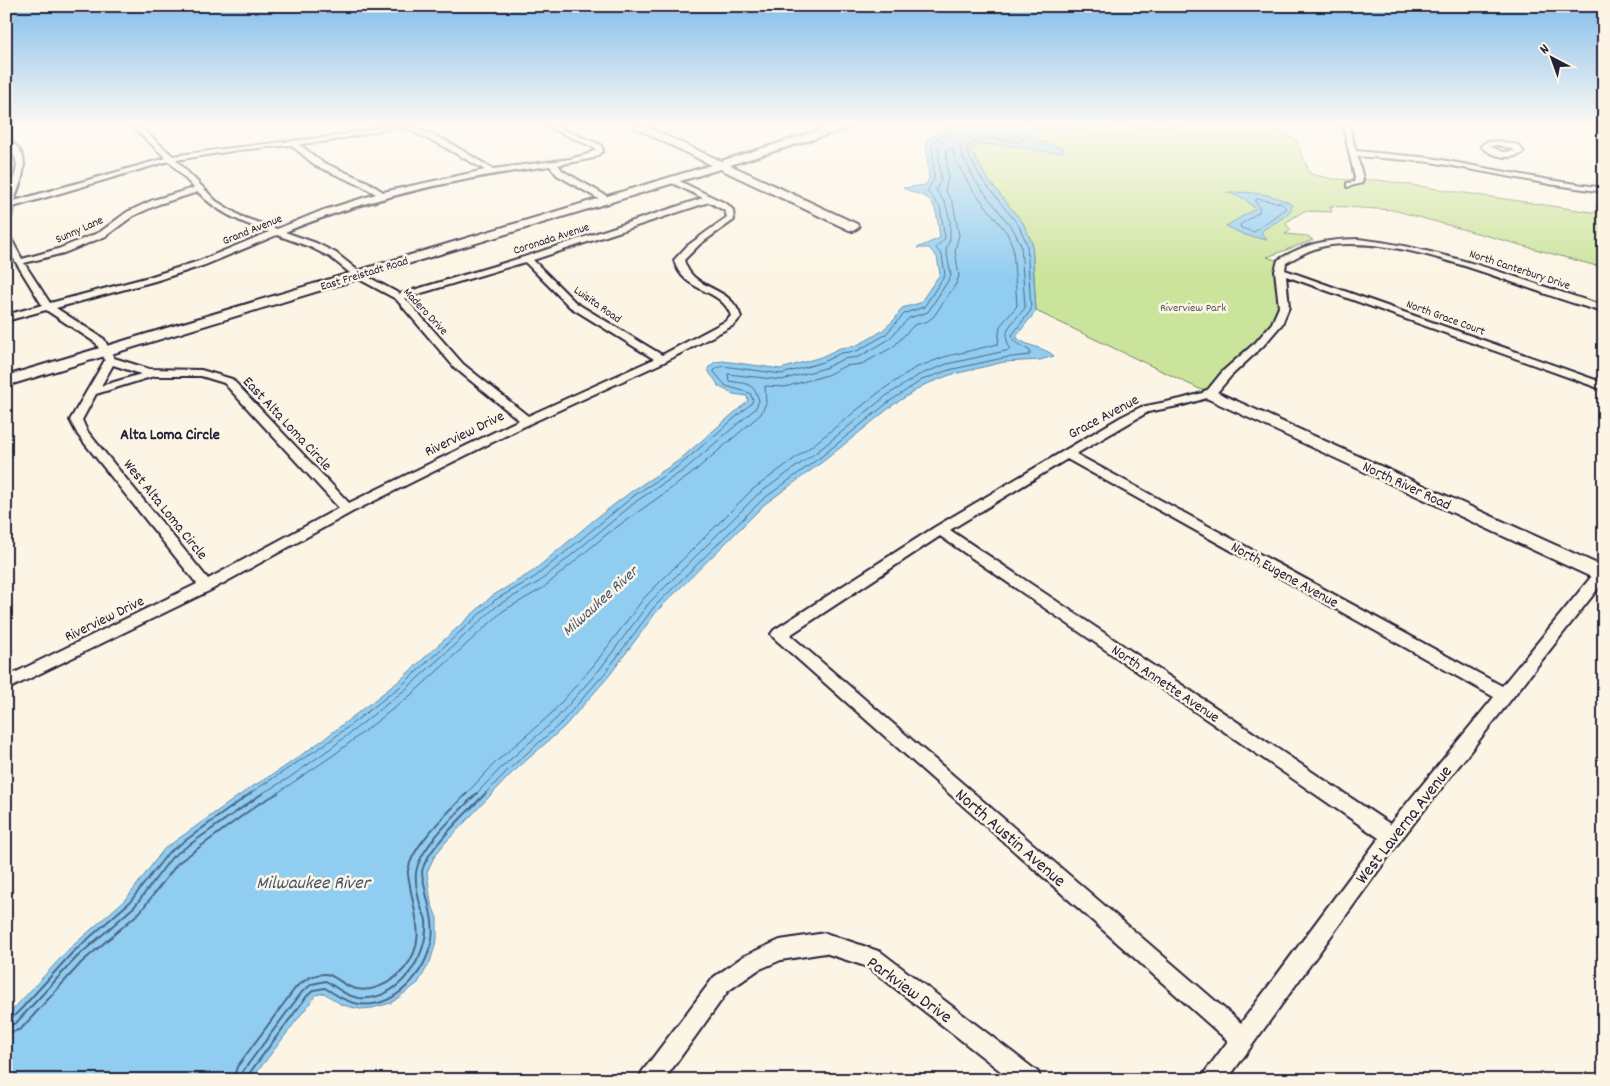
<svg xmlns="http://www.w3.org/2000/svg" width="1610" height="1086" font-family="Dekko,sans-serif">
<style>
.green{fill:#cbe49b;stroke:#76836b}
.water{fill:#90cdf1;stroke:#6489a8}
.lines{fill:none;stroke-linecap:round;stroke-linejoin:round}
.shore-far1{stroke:#4e6684;stroke-width:1}
.shore{stroke:#4e6684;stroke-width:2}
.street-casing{stroke:#22223b;stroke-width:4}
.secondary-casing{stroke:#22223b;stroke-width:4}
.street{fill:#fcf5e5;fill-rule:evenodd}
.secondary{fill:#fcf5e5;fill-rule:evenodd}
.labels{text-anchor:middle;stroke-width:5;stroke-linejoin:round;paint-order:stroke}
.far-street-label{font-size:12px;fill:#22223b;stroke:#fcf5e5}
.far-park-label{font-size:12px;fill:#4c5253;stroke:#fcf5e5}
.street-label{font-size:15px;fill:#22223b;stroke:#fcf5e5}
.neighbourhood-label{font-size:16px;font-weight:bold;fill:#22223b;stroke:#fcf5e5}
.water-label{font-size:16px;font-style:italic;fill:#435572;stroke:#fcf5e5}
.near-street-label{font-size:18px;fill:#22223b;stroke:#fcf5e5}
.near-water-label{font-size:19px;font-style:italic;fill:#435572;stroke:#fcf5e5}
</style>
<rect width="100%" height="100%" fill="#fcf5e5"/>
<filter id="ink" filterUnits="userSpaceOnUse"><feTurbulence type="fractalNoise" baseFrequency=".02" numOctaves="2"/><feDisplacementMap in="SourceGraphic" scale="10" xChannelSelector="R" yChannelSelector="G"/><feConvolveMatrix kernelMatrix="1 2 1 2 8 2 1 2 1" color-interpolation-filters="sRGB"/></filter>
<g filter="url(#ink)">
<!-- green -->
<path class="green" d="M1167,126H1279L1277,132L1296,140L1310,174L1333,179L1378,180L1598,213L1596,204H1604V268L1393,210L1330,206L1332,212L1304,211L1285,223L1291,230L1285,234L1307,236L1313,240L1267,257L1281,262L1285,292L1273,329L1210,394L1036,311L1032,243L1023,223L985,176L971,150L978,144L1063,148L1024,137L1045,130Z"/>
<!-- water -->
<path class="water" d="M947,126H1167L1045,130L1025,137L1063,148L1064,152H1048L1004,145L978,144L971,150L985,176L1023,223L1032,243L1036,311L1017,335V338C1027,347 1045,347 1054,356L1040,360L1004,362L950,375L924,385L893,405L825,460L765,504L657,611L609,676L564,727L511,774L444,844L434,857L427,872L431,903L437,918V939L430,962L418,983L391,1003L372,1008L360,1009L342,1005L324,993L316,995L251,1080H6V1017L69,949L127,898L164,849L247,790L283,768L324,739L399,681L492,596L532,572L594,520L632,491L678,461L748,401L747,396L733,394L718,386C716,378 709,376 708,368L715,362L723,361L781,369L821,357L840,348L855,346L867,340L882,331L895,319L902,308L920,303L940,274L937,257L929,248H917L940,238C938,226 938,204 926,197C918,194 911,192 903,188L925,185L929,179L926,140Z
M1227,192C1250,192 1273,193 1293,205C1288,219 1271,223 1261,232L1267,240L1245,235L1226,226L1255,209L1245,199Z"/>
<g class="lines">
<!-- shore-far1 -->
<path class="shore-far1" d="M1257,199L1281,203L1286,208L1254,232L1241,228L1240,225L1259,212V207L1255,201Z
M249,794L327,743L402,685L495,600L535,577L635,495L680,465L751,404L753,400L750,393L726,386L714,372L715,369L723,366L782,374L823,362L841,353L857,351L885,335L905,313L924,307L945,275L942,255L936,248L945,238L940,207L927,191L934,179L932,143L947,132L949,126
M261,794L289,778L331,748L406,689L498,605L539,582L638,500L684,470L755,409L759,401C754,382 746,384 729,381L728,374L782,380L825,368L843,359L859,357L888,340L909,318L928,312L951,276L946,249L950,239V220L945,203L936,190L941,180L938,146L952,135L955,126
M276,794L335,754L411,695L503,611L543,588L607,534L690,475L761,414L766,403L765,386L785,387L827,375L845,366L862,364L893,347L914,325L928,321L934,316L956,284L959,276L955,250L959,235L953,203L945,190L948,178L946,150L952,148L955,159L970,186L1007,233L1013,247L1017,306L1000,326L998,344L944,357L915,368L882,390L813,445L752,490L644,598L594,665L551,714L497,761L466,794
M476,794L503,766L556,719L600,669L649,603L757,495L818,451L886,396L919,375L947,364L1010,350C1001,329 1012,324 1025,308L1021,245L1013,229L976,182L960,151C968,128 994,134 1014,135L1022,126
M485,794L507,771L561,723L605,673L654,607L762,500L822,456L890,401L922,380L949,370L1003,358L1030,355V351L1014,341L1012,335L1031,310L1027,244L1019,226L981,178L966,150C979,132 1003,140 1021,143L1025,132L1042,126"/>
<!-- shore -->
<path class="shore" d="M6,1020L11,1019L22,1008L72,953L130,902L168,853L251,793
M6,1026L16,1023L77,957L135,906L172,857L263,793
M6,1034L21,1029L82,962L140,912L178,863L257,805L278,793
M233,1080L237,1067L296,987C305,980 314,973 326,974C334,975 342,984 350,987C368,995 391,984 404,969C427,942 415,917 410,886C410,882 407,875 408,871C411,846 450,811 467,793
M241,1080L243,1071L302,992L312,984L326,981C337,988 346,996 359,998C398,1002 429,956 426,921C426,916 422,912 421,907C418,898 415,883 416,873C419,847 459,812 477,793
M247,1080L248,1075L307,996L314,990L325,988C336,995 346,1002 359,1004C396,1009 426,972 432,939C435,921 427,901 424,883C423,880 422,875 422,872C425,850 470,810 486,793"/>
<!-- street casing -->
<g class="street-casing">
<path id="street" d="M132,126H139L173,156C225,148 276,143 328,137C352,134 375,126 399,126L330,141L299,144L322,162L368,182L383,192L485,170L439,144L400,126H409L445,140L493,169L570,159L588,154L595,150V148L546,126H555L601,145L603,151L594,158L558,165L563,171L610,198V202H604L557,175L550,166C459,178 370,197 285,232L316,243L336,253L361,273L400,294L524,257L703,198L670,182L669,180L673,178L727,204L733,210L734,220L700,244L684,260C692,292 731,284 741,317L734,325L666,361L531,423L352,512L211,590L6,690V677L197,584L78,435L70,420L105,360L96,343L46,310L6,321V315L42,305L6,246V234L10,237L22,259L58,249L100,232L127,212L153,200L194,188L169,161L13,207L10,223L6,225C6,218 5,209 6,201C10,177 28,167 6,145V139C35,153 22,178 14,201L166,158ZM291,145L316,166L362,186L376,194L321,211L277,229L242,217L216,201L176,160L238,150ZM198,192C218,213 242,223 269,232L199,261L149,277L50,303L24,263L64,253L106,236L133,216L159,204ZM709,202L725,211L727,217L687,246L674,260C683,294 722,287 731,316L726,321L662,355L576,303L533,260ZM277,235L310,247L330,257L355,277L396,299L455,368L519,420L349,503L232,379L201,370L149,369L114,358L104,339L56,308L155,281L205,265ZM525,262L570,307L654,359L528,416L463,364L405,298ZM113,365L141,374L101,386ZM154,376H201L224,383L339,508L208,579L87,431L82,420L96,394Z
M1343,126H1349L1356,151L1431,158L1549,180L1604,188V192L1549,184L1431,162L1357,156L1363,178L1362,183L1347,187V183L1354,182L1355,178Z
M1498,141L1518,145L1524,152C1512,161 1491,157 1481,146L1486,142ZM1498,145L1512,149L1515,151L1502,152L1490,146Z
M1358,239C1443,248 1523,281 1604,306V312C1521,291 1417,236 1331,245C1314,247 1300,255 1286,263L1285,270L1604,383V390L1286,276L1289,307L1282,324L1263,346L1231,376L1214,396L1183,405L1148,412L1076,454L1502,686L1596,571H1604V581L1399,842L1227,1080H1202L1205,1072L1228,1041L774,638L771,634L774,630L935,527L1121,417L1141,407L1181,399L1206,392L1223,371L1256,342L1272,323L1279,307L1275,271L1278,260C1307,243 1324,240 1358,239ZM1067,459L1494,697L1390,824L950,530ZM940,536L1379,838L1241,1023L790,635Z
M825,933L881,952L1038,1072L1041,1080H1012L868,967L825,953L781,960L758,970L728,991L664,1080H639L642,1072L714,977L744,956L780,940Z"/>
</g>
<!-- secondary casing -->
<g class="secondary-casing">
<path id="secondary" d="M632,126H645L721,161L834,126H849L848,128L730,165L857,224L859,227L853,231L849,230L720,169L6,386V376L711,165Z
M1210,389L1604,567V583L1204,397L1202,394L1204,391Z"/>
</g>
<!-- street -->
<use href="#street" class="street"/>
<!-- secondary -->
<use href="#secondary" class="secondary"/>
</g>
</g>
<!-- sky -->
<linearGradient id="sky" x2="0" y2="1"><stop stop-color="#85beec"/><stop offset="0.45" stop-color="#fefaf3"/><stop offset="1" stop-color="#fefaf3" stop-opacity="0"/></linearGradient>
<rect width="1610" height="278" fill="url(#sky)"/>
<g class="labels">
<!-- far-street labels -->
<g class="far-street-label">
<text transform="translate(79 229) rotate(-24)" y="4">Sunny Lane</text>
<text transform="translate(252 229) rotate(-22)" y="4">Grand Avenue</text>
<text transform="translate(551 238) rotate(-18)" y="4">Coronada Avenue</text>
<text transform="translate(1520 269) rotate(18)" y="4">North Canterbury Drive</text>
<text transform="translate(364 273) rotate(-17)" y="4">East Freistadt Road</text>
<text transform="translate(598 304) rotate(35)" y="4">Luisita Road</text>
<text transform="translate(426 311) rotate(47)" y="4">Madero Drive</text>
<text transform="translate(1446 317) rotate(20)" y="4">North Grace Court</text>
</g>
<!-- far-park labels -->
<g class="far-park-label">
<text x="1193" y="311">Riverview Park</text>
</g>
<!-- street labels -->
<g class="street-label">
<text transform="translate(1103 416) rotate(-28)" y="5">Grace Avenue</text>
<text transform="translate(288 423) rotate(47)" y="5">East Alta Loma Circle</text>
<text transform="translate(464 433) rotate(-26)" y="5">Riverview Drive</text>
<text transform="translate(1407 485) rotate(25)" y="5">North River Road</text>
<text transform="translate(166 509) rotate(51)" y="5">West Alta Loma Circle</text>
<text transform="translate(1285 574) rotate(29)" y="5">North Eugene Avenue</text>
<text transform="translate(104 618) rotate(-26)" y="5">Riverview Drive</text>
<text transform="translate(1166 683) rotate(34)" y="5">North Annette Avenue</text>
</g>
<!-- neighbourhood labels -->
<g class="neighbourhood-label">
<text x="170" y="439">Alta Loma Circle</text>
</g>
<!-- water labels -->
<g class="water-label">
<text transform="translate(599 600) rotate(-42)" y="6">Milwaukee River</text>
</g>
<!-- near-street labels -->
<g class="near-street-label">
<text transform="translate(1403 824) rotate(-52)" y="6">West Laverna Avenue</text>
<text transform="translate(1011 837) rotate(41)" y="6">North Austin Avenue</text>
<text transform="translate(910 989) rotate(36)" y="6">Parkview Drive</text>
</g>
<!-- near-water labels -->
<g class="near-water-label">
<text x="313" y="888">Milwaukee River</text>
</g>
</g>
<!-- margin -->
<rect width="1610" height="1086" fill="none" stroke="#fcf5e5" stroke-width="25"/>
<rect x="12" y="12" width="1585" height="1061" fill="none" stroke="#22223b" stroke-width="2" filter="url(#ink)"/>
<!-- north arrow -->
<g transform="translate(1552 58) rotate(319)" stroke="#fcf5e5" stroke-width="4" paint-order="stroke">
<path d="M0-4L9 19L0 12L-9 19Z" fill="#22223b"/>
<text y="-8" font-size="14" font-weight="bold" text-anchor="middle" fill="#22223b">N</text>
</g>
</svg>
